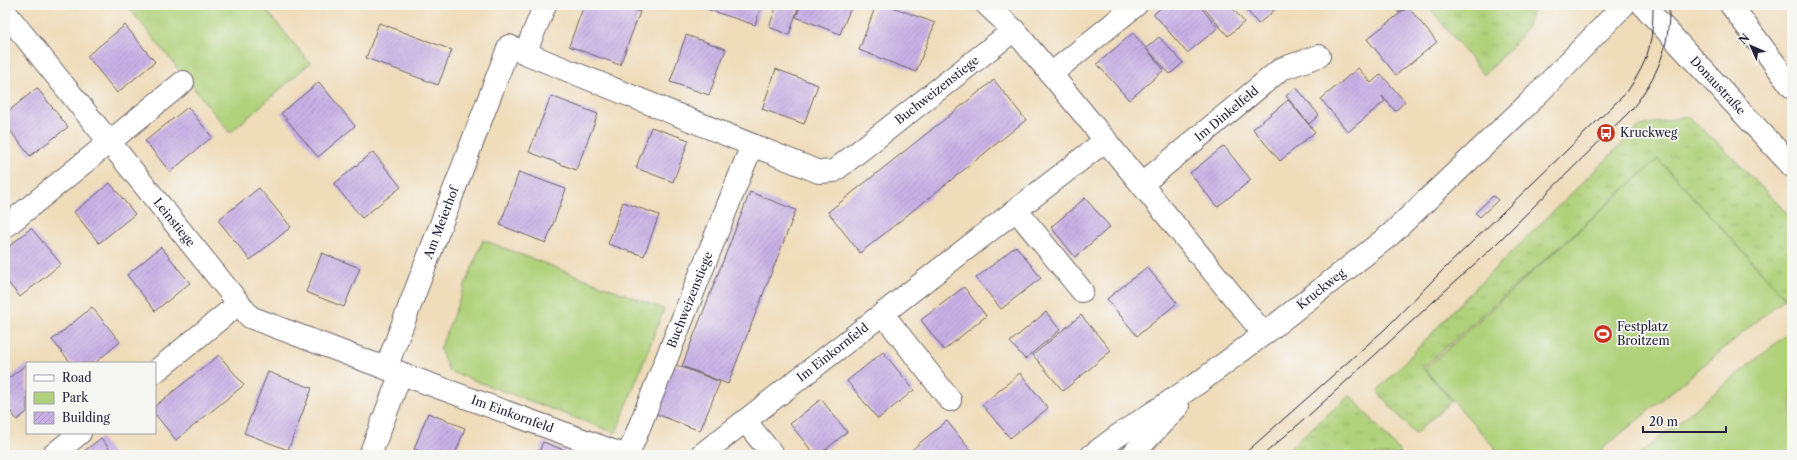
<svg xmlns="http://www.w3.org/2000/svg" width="1797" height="460" font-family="'Libre Caslon Text',serif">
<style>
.grass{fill:url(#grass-tufts);stroke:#687a5a}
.park{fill:#afd179;stroke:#687a5a}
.building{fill:url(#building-hatch)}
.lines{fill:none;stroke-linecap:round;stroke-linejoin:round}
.street-casing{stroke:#6a6367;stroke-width:24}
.secondary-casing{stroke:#6a6367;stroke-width:24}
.street{stroke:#fff;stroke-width:22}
.secondary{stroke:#fff;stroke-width:22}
.tram{stroke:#22223b;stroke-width:1}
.labels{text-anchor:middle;stroke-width:3.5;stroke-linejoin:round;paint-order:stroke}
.street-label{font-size:12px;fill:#22223b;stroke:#f6f6f2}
.poi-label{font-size:12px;fill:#22223b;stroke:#f6f6f2;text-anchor:start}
</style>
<defs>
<pattern id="grass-tufts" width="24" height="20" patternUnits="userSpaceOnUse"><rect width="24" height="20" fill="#afd179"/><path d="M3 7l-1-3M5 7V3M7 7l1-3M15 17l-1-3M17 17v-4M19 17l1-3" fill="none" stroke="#96b36a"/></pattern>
<pattern id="building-hatch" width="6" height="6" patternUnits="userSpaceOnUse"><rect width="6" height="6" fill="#c8b0e5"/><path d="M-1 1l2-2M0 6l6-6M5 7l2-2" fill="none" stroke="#ac97c5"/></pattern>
</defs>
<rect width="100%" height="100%" fill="#f6f6f2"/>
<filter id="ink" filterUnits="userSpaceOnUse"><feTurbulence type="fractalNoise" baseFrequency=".025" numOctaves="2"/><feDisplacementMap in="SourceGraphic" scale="8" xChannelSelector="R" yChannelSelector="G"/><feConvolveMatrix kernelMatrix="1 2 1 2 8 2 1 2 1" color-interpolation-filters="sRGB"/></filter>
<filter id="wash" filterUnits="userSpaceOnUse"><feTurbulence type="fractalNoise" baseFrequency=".012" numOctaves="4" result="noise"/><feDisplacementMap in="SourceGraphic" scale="16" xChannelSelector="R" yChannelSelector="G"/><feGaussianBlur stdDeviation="0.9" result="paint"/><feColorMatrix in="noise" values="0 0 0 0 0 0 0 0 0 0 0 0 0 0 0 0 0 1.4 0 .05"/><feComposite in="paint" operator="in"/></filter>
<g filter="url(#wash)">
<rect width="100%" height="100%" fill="#efdcb9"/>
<!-- grass -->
<path class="grass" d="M1427,5H1534C1531,33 1502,55 1484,75Z
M1687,116L1718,143L1792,218V305L1658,159L1423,368L1452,401L1415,434L1377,391L1469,294L1640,126Z
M1350,395L1403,455H1281Z"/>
<!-- park -->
<path class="park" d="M132,5H262L310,63L230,133L129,8Z
M1658,159L1785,298L1595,455H1501L1425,369Z
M483,240L664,309L616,433L449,371L440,349Z
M1792,330V455H1638Z"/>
<g id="blocks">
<!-- building -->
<path class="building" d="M584,5H621L640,12L620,65L569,46Z
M694,5H762L755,25Z
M777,5H799L789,35L769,27Z
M801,5H852L840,34L796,17Z
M876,5H887L935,23L916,72L859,50Z
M1164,5H1199L1218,28L1187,53L1154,14Z
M1207,5H1230L1244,22L1228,36L1204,8Z
M1243,5H1281L1258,24Z
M1392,5H1408L1399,13Z
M1408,7L1437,42L1396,75L1367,39Z
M379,23L452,50L438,85L366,58Z
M125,25L155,62L117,93L87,56Z
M1133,33L1164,70L1129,100L1097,64Z
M686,35L726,49L709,95L670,82Z
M1159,37L1183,63L1170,74L1146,48Z
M1358,68L1371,83L1381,74L1405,102L1395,111L1382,96L1385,101L1348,132L1321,99Z
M776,69L818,85L804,124L762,109Z
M994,80L1026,120L860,253L828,212Z
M319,82L355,126L318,157L281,113Z
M1296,87L1319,115L1309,124L1286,96Z
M37,88L68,127L30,156L5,124V114Z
M551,96L598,114L576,170L529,152Z
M1288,100L1315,132L1280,161L1253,129Z
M188,107L212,137L170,172L145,141Z
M651,127L689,140L673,182L636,168Z
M1224,146L1251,180L1217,207L1190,173Z
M373,152L401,187L362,218L334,184Z
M519,172L566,189L546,243L500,225Z
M110,183L135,214L99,243L74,212Z
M259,188L291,227L250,260L218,220Z
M750,192L796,210L728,384L682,366Z
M1493,196L1498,200L1480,217L1475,213Z
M1085,198L1110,227L1075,257L1051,227Z
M623,202L659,215L644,256L608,244Z
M31,228L61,264L20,297L5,279V250Z
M1016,246L1041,278L1001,309L976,278Z
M161,247L190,283L155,311L127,275Z
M322,253L360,268L344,307L306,292Z
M1147,267L1177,303L1137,336L1107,299Z
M964,287L986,316L944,350L921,320Z
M92,307L120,342L95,363H71L52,340Z
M1046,312L1060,330L1025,359L1010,342Z
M1081,315L1111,351L1063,391L1033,355Z
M883,352L914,390L878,419L847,381Z
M219,355L244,385L176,440L155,414V406Z
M27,364V412L17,420L5,404V381Z
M674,364L720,382L700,431L654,413Z
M268,372L312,388L288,450L244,433Z
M1020,373L1048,408L1010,438L982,405Z
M821,399L847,432L819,455H815L790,424Z
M428,413L465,428L455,455H428L414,449Z
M947,421L974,455H906L922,441Z
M101,438L114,455H79Z
M543,442L577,455H538Z"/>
</g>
</g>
<g filter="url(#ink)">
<use href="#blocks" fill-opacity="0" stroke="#6a6367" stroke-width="1"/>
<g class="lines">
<!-- street casing -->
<g class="street-casing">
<g id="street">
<path d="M987,5L1014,30L1051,74L1264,334"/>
<path id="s1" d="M5,12L250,317L369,362L624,455"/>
<path id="s2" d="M525,53L819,172L834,171L1014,30"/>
<path d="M1051,74L1136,5"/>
<path id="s3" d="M1142,184L1281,69L1319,56"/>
<path d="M1017,211L1082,291"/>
<path d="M5,227L183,82"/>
<path d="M883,314L950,400"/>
<path d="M155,372L238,304"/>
<path d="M745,421L773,455"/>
<path d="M53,455L80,433"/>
<path id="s4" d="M370,455L401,373L386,368L509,46L525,53L545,5"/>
<path id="s5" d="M628,455L752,145"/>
<path id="s6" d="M701,455L1106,140"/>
</g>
</g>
<!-- secondary casing -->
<g class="secondary-casing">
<g id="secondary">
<path id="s7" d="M1643,5L1792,166"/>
<path d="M1731,5L1792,87"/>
<path id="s8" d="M1092,455L1116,437L1201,381L1264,334L1390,235L1528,104L1624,5"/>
<path d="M1132,455L1178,406"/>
</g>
</g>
<!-- street -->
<use href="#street" class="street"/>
<!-- secondary -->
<use href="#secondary" class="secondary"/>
<!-- tram -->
<path class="tram" d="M1243,455L1384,330L1442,271L1627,92C1649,59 1653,44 1653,5
M1263,455L1306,418L1492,248L1632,109C1658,75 1670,48 1669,5"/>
</g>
</g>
<!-- icons -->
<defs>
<g id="bus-disc" transform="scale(1)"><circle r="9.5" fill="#c8321e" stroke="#f6f6f2"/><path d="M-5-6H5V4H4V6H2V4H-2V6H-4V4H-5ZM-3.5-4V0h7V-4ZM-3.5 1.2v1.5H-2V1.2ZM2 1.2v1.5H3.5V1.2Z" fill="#fff"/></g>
<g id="stadium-disc" transform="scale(1)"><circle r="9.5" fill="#c8321e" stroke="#f6f6f2"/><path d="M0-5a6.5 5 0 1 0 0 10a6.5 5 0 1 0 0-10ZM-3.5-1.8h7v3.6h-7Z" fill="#fff"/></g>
</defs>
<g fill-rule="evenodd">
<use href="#bus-disc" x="1606" y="133"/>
<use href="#stadium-disc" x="1603" y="334"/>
</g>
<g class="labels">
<!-- street labels -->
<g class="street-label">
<text dy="4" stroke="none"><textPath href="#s7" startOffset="110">Donaustraße</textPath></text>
<text dy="4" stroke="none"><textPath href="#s2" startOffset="463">Buchweizenstiege</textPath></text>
<text dy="4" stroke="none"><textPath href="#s3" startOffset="110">Im Dinkelfeld</textPath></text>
<text dy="4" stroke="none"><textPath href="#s1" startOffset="270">Leinstiege</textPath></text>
<text dy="4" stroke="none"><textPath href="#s4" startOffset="259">Am Meierhof</textPath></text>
<text dy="4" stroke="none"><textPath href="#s8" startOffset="283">Kruckweg</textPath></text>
<text dy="4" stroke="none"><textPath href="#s5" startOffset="167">Buchweizenstiege</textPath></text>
<text dy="4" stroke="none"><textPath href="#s6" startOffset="167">Im Einkornfeld</textPath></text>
<text dy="4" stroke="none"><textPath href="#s1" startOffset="671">Im Einkornfeld</textPath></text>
</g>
<!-- poi labels -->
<g class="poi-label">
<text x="1620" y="137">Kruckweg</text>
<text x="1617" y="331">Festplatz<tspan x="1617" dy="14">Broitzem</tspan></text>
</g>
</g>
<!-- margin -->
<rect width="1797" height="460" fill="none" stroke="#f6f6f2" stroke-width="20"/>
<!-- legend -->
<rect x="26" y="362" width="130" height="72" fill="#f6f6f2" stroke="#a1a1a9"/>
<rect x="34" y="375" width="20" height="6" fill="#ffffff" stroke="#a1a1a9"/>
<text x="62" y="382" font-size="12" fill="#22223b">Road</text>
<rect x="34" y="392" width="20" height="12" fill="#afd179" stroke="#a1a1a9"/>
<text x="62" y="402" font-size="12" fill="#22223b">Park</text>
<rect x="34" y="412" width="20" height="12" fill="url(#building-hatch)" stroke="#a1a1a9"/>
<text x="62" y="422" font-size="12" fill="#22223b">Building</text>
<!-- north arrow -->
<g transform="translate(1751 46) rotate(315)" stroke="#f6f6f2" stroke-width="3" paint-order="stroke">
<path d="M0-3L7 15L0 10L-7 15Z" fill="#22223b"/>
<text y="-6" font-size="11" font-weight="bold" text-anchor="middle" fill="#22223b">N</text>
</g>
<!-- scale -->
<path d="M1643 426v6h83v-6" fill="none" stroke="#22223b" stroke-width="2"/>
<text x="1649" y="426" font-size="12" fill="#22223b" stroke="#f6f6f2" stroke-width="3" paint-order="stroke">20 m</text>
</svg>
